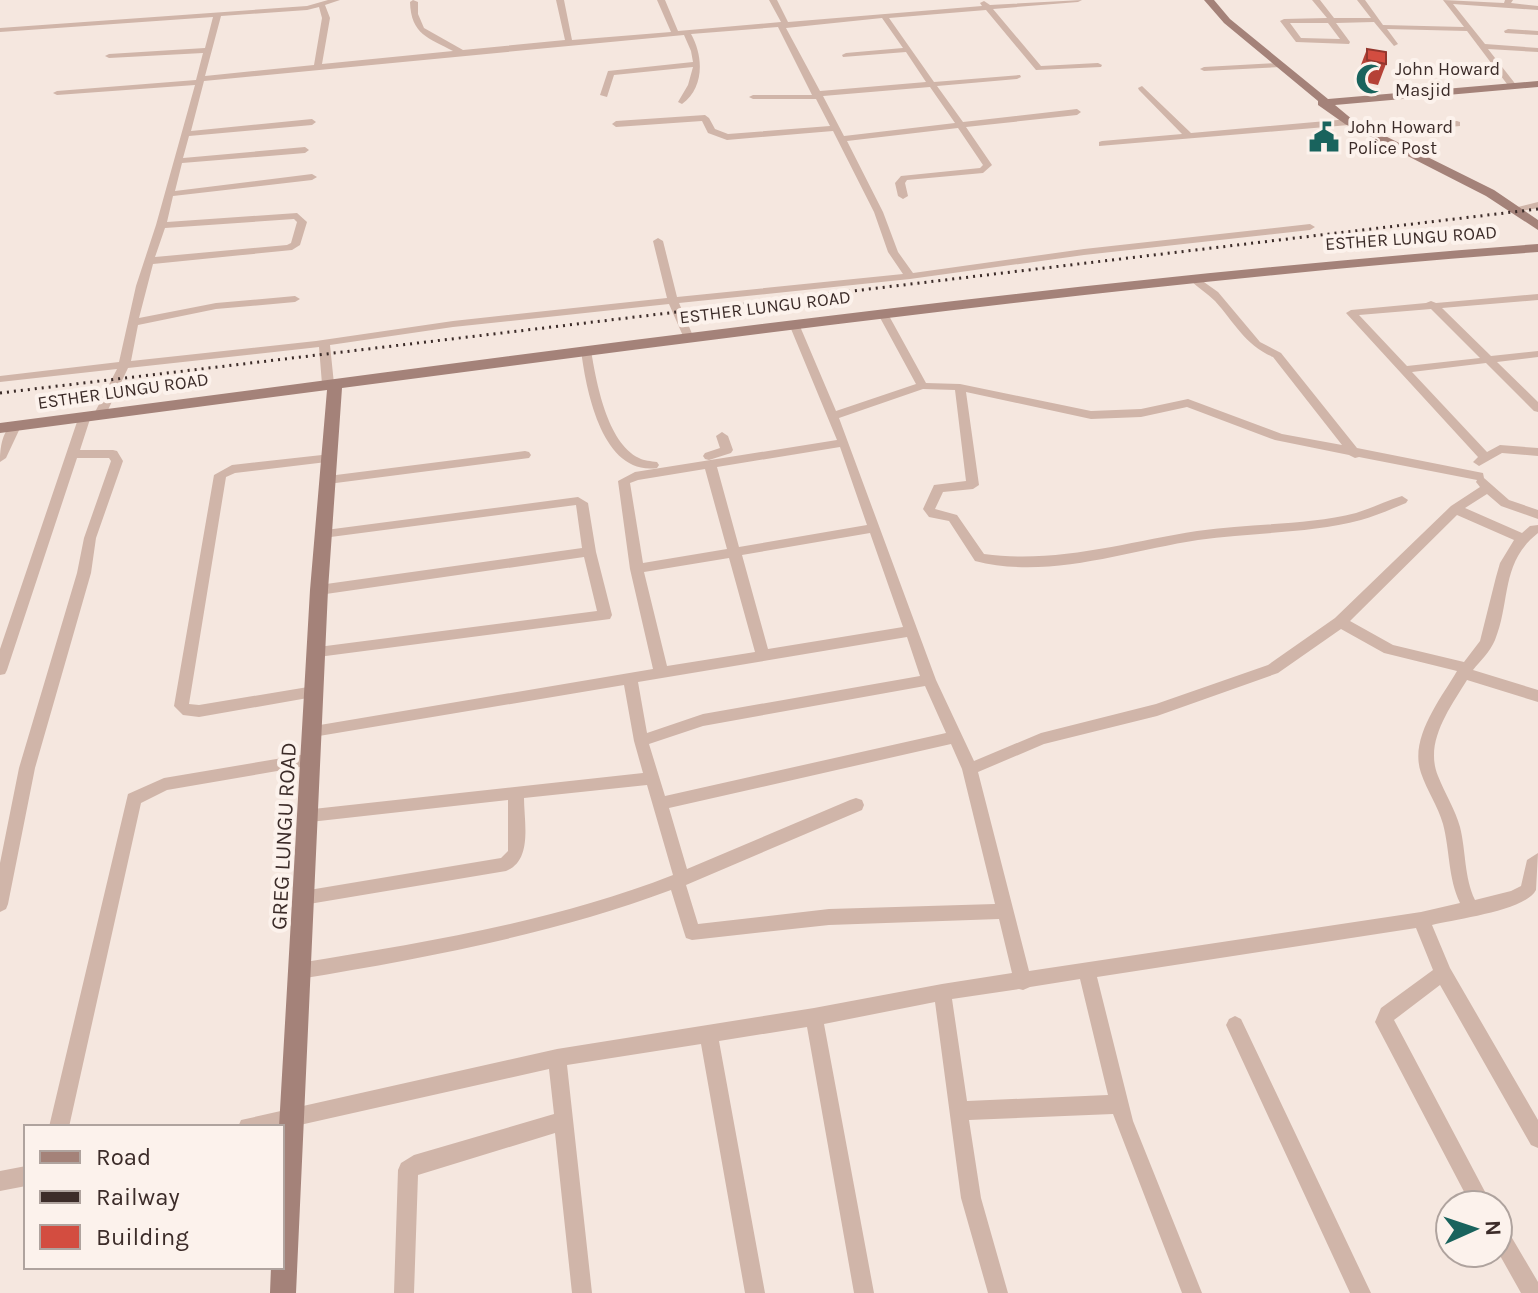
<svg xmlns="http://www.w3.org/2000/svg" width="1538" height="1293" font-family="Karla,sans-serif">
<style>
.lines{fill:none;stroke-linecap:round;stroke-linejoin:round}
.street{fill:#d0b5a9;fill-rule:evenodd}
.secondary{fill:#a48279;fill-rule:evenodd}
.rail{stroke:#3c2c29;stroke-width:3;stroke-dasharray:2 5;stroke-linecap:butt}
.wall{fill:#b54237}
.building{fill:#d34d40;stroke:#94362d;stroke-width:2}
.labels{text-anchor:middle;stroke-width:8;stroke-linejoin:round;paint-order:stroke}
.far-poi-label{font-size:18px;fill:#3c2c29;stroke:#fcf2ec;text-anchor:start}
.far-street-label{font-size:18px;fill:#3c2c29;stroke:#fcf2ec}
.street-label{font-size:22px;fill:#3c2c29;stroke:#fcf2ec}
</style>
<rect width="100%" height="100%" fill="#f5e7df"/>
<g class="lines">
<!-- street -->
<path class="street" d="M328,0H340L325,5L330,18L322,64L453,51C429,38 411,35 410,2L413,0L418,2V14L424,28L463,50L565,40L556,0H564L572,40L671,32L657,0H665L678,31L781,22L769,0H777L788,22L982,6L980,3L984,1L990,5L1082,0L1078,2L993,9L1041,66L1098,63L1102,65L1101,67L1036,70L986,10L889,18L934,82L1020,75L1021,77L1017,79L937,86L963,122L1077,109L1081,112L1077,115L966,127L992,165L983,173L907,180L905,183L908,196L903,199L898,196L895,183L901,176L980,168L983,165L958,128L847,141L883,212L898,252L913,273L1084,249L1310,224L1315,227L1310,230L1084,255L910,279L679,303L693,336L688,339L683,336L669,304L453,327L330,345L334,384L328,387L322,384L319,347L128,368L106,414L100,418L94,414L117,369L0,382V376L119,362L136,286L156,225L195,85L57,95L53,93L57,91L196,80L203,53L109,58L105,56L109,54L205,48L213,17L0,32V28L307,6ZM319,7L322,18L314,65L205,76L221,16L307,10ZM882,18L903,48L846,53L842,55L843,57L906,52L926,82L820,91L786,28ZM778,27L812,95H753L749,97L753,99H816L830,126L728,134L715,129L709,118L705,115L616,121L612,124L616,127L702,121L708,133L727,140L833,131L874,212L888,252L903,274L677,297L663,241L658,238L653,241L667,298L453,321L316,341L131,361L138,325L216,309L295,302L300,299L295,296L216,303L139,318L153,264L292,250L300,245L307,222L297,213L167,222L173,196L312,180L317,177L312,174L175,191L182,163L305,153L309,150L305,147L183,158L189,136L312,125L316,122L312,119L191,131L204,81L684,35L691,51L693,62L608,71L600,95L607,97L614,75L693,67L688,85L678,102L682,104C704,88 704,57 691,34ZM930,87L955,123L844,136L823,96ZM294,219L297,222L291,243L287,245L155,257L165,228Z
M1312,0H1320L1334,18H1371L1357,0H1365L1383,25L1464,27L1443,0L1504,3L1505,0H1513L1511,3L1538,6V10L1453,4L1485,44L1538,48V52L1488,49L1517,86L1513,88H1510L1467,31L1387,29L1398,44L1394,46L1374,22L1336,23L1350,42L1349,44L1296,42L1280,21L1284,19L1327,18ZM1290,23H1328L1340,39L1301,38Z
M1508,29L1538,31V35L1505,33L1504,31Z
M1278,63L1282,65L1281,67L1204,71L1200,69L1204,67Z
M1142,86L1191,133L1349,119L1353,122L1349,125L1099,146V142L1102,141L1182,134L1139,90L1138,88Z
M1457,121L1460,122V126L1363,135L1359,132L1363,129Z
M1538,202V208L1515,212L1510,209Z
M1194,275L1218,292L1260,342L1281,353L1357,448L1483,473L1484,478L1509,500L1538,510V519L1501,506L1487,494L1465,508L1522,533L1530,526L1538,525V533C1500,563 1511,601 1495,640C1490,652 1480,661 1473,670L1538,690V702L1467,680C1450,708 1424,742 1438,776C1445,794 1455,809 1460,827C1466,851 1464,877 1475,900L1511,891L1521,886L1527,860L1538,853L1536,890C1525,911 1455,919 1432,925L1450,968L1538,1120V1148L1531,1145L1440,985L1394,1020L1492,1205H1471L1375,1022L1381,1008L1433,970L1416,928L1097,977L1133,1121L1202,1293H1182L1113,1114L969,1120L981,1198L1008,1293H988L961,1198L935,1002L824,1024L874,1293H854L807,1027L719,1041L765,1293H745L701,1044L567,1065L592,1293H572L555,1133L418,1175L414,1293H394L398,1170L401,1163L414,1155L554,1114L549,1069L282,1129V1127H238L241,1120L557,1049L814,1008L942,984L1012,973L999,919L829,925L692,940L686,938L684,932L671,890C550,935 425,958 299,979L293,977L290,971L293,965L299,963C425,942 553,922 673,875L647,785L524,798C524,822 533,860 506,871L303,905L297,903L295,898L297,893L303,891L501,858L508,851V800L310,822L304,820L302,815L304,810L643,773L634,741L624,685L313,737L308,735L306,731L308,727L653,669L630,569L618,481L635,472L837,440L789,324L790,322H798L799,324L836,411L916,384L878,314L883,311L888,314L926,383L960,384L1091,411L1141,409L1188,399L1282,434L1342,445L1273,357C1245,345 1234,322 1215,301C1207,293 1198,288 1190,280V276ZM923,389L955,390L966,481L934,485L923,509L929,517L949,521L975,561C1048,580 1126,551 1198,540C1252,532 1308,534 1361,520C1376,516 1391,509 1406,503L1408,500L1402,496C1386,501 1372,508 1356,513C1304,526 1249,523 1197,531C1126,542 1057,564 984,554L957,515L935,509L943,492L973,489L979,485L966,392L1091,419L1141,417L1187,407L1275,440L1349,455L1355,458L1359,457L1477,480L1476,482L1480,487L1451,506L1335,618L1268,665L1156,704L1041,733L974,761L936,680L839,418ZM840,447L867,525L739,547L717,467ZM705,469L727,549L643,563L630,483L638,480ZM1457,515L1514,540L1500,563L1496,577L1480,641L1464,662L1393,645L1350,621ZM870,533L903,627L768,649L742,555ZM729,558L755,652L667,666L644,572ZM1341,629L1384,653L1457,671C1440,700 1409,738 1421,773C1427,791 1438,806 1443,824C1450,851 1448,878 1460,903L1421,912L1029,971L978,772L1044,744L1157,716L1278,673ZM907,637L920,676L703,714L647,733L638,682ZM925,686L946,733L665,796L649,744L703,726ZM951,744L962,769L995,904L829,909L698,924L686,885L862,810L864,805L862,800L856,798L850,800L687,869L669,808ZM1080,979L1108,1095L967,1101L952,999L1019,989L1023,990L1030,987Z
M1538,294V300L1442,308L1491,356L1538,351V357L1497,362L1538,402V412L1534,411L1486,363L1412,372L1487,452L1500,445L1538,448V456L1502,453L1479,466L1473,462L1478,457L1346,313L1351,310L1426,303L1431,301L1436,303ZM1431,309L1480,358L1407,366L1359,315Z
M586,347L591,350C596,381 607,443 639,458C644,461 651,461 657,462L659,465L657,468C602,476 586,390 581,350Z
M85,412L91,416L80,450H113L117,451L123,461L96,538L91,573L35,768L8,904L6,909L0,912V863L19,768L77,573L84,538L111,461L109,458H77L7,670L5,674L0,675V649L79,416Z
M15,422L21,426L6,458L0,462C0,448 2,430 15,422Z
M722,432L728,436L733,450L731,453L709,460L705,459L703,456L705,453L720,448L716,436Z
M525,451L529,452L531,455L529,458L328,484L322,480L328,476Z
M331,454L337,458L335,461L235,473L226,477L189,704L199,705L314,686L319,688L321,692L319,696L199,717L183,715L174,706L214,475L232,465Z
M578,497L588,503L596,552L612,615L610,619L318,657L313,656L311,652L313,648L318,647L597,611L584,557L319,595L312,590L319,585L582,548L576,505L323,538L318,537L317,534L318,531Z
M312,753L317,755L320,759L317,763L312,765L167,790L141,803L69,1127H49L128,794L164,778Z
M1235,1016L1241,1019L1371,1293H1350L1226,1025L1229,1019Z
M26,1166V1186L0,1191V1171Z
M1498,1223L1505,1226L1538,1282V1293H1521L1498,1252Z"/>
<!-- secondary -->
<path class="secondary" d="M1204,0H1214L1230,19L1328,99L1538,81V87L1335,105L1353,120L1494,190L1538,220V230L1486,196L1345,124L1318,105V101L1224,23Z
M1538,244V252C1137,282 740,336 342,388L328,590L296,1293H270L271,1267H282V1127H279L310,590L327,390L0,433V423C511,357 1023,283 1538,244Z"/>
<!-- rail -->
<path class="rail" d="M0,393L1538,209"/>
</g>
<!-- wall -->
<path class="wall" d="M1367,49L1386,64L1378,85L1359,81V70Z"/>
<!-- building -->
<path class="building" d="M1367,49L1386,52V64L1367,60Z"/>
<!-- icons -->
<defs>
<g id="mosque-bare" transform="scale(2.4)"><path d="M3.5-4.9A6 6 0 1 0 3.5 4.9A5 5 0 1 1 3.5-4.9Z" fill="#19635d" stroke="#fcf2ec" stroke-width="2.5" paint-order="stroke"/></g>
<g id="civic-bare" transform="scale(2.4)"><path d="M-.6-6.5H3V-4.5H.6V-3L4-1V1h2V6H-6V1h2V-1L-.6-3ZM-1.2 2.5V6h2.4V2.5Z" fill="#19635d" stroke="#fcf2ec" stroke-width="2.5" paint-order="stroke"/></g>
</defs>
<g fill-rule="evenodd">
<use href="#mosque-bare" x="1371" y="79"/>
<use href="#civic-bare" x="1324" y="137"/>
</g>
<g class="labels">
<!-- far-poi labels -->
<g class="far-poi-label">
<text x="1395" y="75">John Howard<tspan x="1395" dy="21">Masjid</tspan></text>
<text x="1348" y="133">John Howard<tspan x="1348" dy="21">Police Post</tspan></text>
</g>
<!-- far-street labels -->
<g class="far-street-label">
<text transform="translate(1411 238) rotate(-4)" y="6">ESTHER LUNGU ROAD</text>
<text transform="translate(765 307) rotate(-7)" y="6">ESTHER LUNGU ROAD</text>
<text transform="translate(123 391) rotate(-8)" y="6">ESTHER LUNGU ROAD</text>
</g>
<!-- street labels -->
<g class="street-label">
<text transform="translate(283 836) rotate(-87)" y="8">GREG LUNGU ROAD</text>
</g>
</g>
<!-- legend -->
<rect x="24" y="1125" width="260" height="144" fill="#fcf2ec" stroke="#afa39e" stroke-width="2"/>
<rect x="40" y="1151" width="40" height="12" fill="#a48279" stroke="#afa39e" stroke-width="2"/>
<text x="96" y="1165" font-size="24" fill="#3c2c29">Road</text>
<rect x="40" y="1191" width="40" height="12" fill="#3c2c29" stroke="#afa39e" stroke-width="2"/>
<text x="96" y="1205" font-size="24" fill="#3c2c29">Railway</text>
<rect x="40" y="1225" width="40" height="24" fill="#d34d40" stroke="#afa39e" stroke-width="2"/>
<text x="96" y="1245" font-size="24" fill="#3c2c29">Building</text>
<!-- north arrow -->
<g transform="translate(1474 1229) rotate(87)"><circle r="38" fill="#fcf2ec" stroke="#afa39e" stroke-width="2"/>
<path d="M0-6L14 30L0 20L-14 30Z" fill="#19635d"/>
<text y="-12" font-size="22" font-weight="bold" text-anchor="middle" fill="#3c2c29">N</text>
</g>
</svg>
